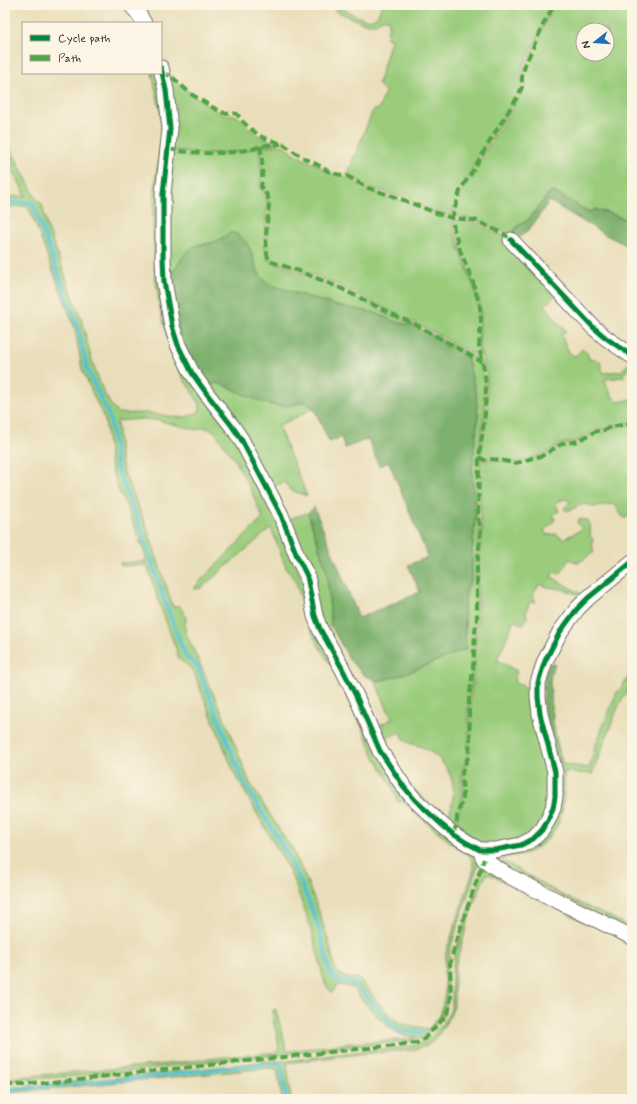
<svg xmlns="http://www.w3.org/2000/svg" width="637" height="1104" font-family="Mynerve,sans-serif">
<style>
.green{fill:#9acc7c;stroke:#627c54;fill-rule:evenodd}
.forest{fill:#7bb06c;stroke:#536e4c}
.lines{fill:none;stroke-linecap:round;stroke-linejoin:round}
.stream{stroke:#55c1cd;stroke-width:4}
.street-casing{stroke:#6e6a5d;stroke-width:17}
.street{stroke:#fff;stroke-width:15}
.quiet{stroke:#51a443;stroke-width:4;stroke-dasharray:8 4;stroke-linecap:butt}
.cycleway-casing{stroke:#fcf5e5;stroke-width:8}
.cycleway{stroke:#00873e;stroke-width:5}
</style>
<rect width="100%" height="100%" fill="#fcf5e5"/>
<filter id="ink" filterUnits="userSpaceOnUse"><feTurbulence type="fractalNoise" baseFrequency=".025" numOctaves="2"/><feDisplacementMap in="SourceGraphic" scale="8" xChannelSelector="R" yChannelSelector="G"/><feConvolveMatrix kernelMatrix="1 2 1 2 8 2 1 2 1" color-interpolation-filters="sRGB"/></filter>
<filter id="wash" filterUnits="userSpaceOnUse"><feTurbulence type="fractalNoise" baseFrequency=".012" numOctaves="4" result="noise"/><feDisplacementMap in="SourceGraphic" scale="16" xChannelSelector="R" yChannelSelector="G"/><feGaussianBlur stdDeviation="0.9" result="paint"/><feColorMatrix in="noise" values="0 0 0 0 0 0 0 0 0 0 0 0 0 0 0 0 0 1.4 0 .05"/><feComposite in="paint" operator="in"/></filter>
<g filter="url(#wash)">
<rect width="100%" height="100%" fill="#e9deba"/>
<!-- green -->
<path class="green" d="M328,5C330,5 332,5 334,5C344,7 365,26 376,17C379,14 380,9 382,5H555L552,7L544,22L524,65L521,77V86L517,96L465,180L460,191L451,216L436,212L397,196L369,187L347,175L373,110L379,109L385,92L378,84L391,40L387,38L389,20C382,16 379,23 372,24C363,25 334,11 328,5Z
M559,5H632V222L607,212H589L554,192L549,193L530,218L517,227L510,236L501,231L488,226L476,220L453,216L462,192L467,181L519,97L523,87V77L526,66L545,23L554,8ZM583,30H607V54H583Z
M152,73H157L165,105L164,300L253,468L374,747L476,853L479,862L452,943C450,952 448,961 447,970C446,984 450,1000 444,1013C442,1019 437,1023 433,1028C426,1035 424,1039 413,1041L356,1046L282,1055L214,1061L108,1074L5,1081V1069L7,1078L165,1064L224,1057L278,1052C280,1039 275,1032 273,1020C273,1017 273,1013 273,1010L276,1009C279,1024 284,1037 287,1051L352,1043L410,1039L416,1037C410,1036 404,1036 398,1033C382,1025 363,1001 352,987L337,985L332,993L325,984L313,935L297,889L288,868L235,775L194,673C192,671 190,667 187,665C180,660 179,661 177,652L159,602L147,565L121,566L120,563L146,561V557L126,505L118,489L113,474L110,462L105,420L96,401L82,369L75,329L36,226L29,209L25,206L5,207V204L28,203L32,205L65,293L78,328L86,369L109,419L116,469L139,527L164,602L185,658L196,666L243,784L282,847L301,883L317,925L329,973L337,982L354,984L390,1025L398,1030L422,1034L424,1033L423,1032L399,1028L391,1023L356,982L338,980L331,973L319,924L302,883L283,846L245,783L229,745L198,665L187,657L165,602L141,526L118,469L110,418L88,369L80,328L67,293L34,204L28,201L5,202V197L26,196L5,155V138L36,198L42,204L47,226L84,327C89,353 99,392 117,413C126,414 136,413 145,413C163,413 185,424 200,410V404L183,378L175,361L169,344L160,308L156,281L153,227L155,184L162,135L161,114ZM141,419L157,420L196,430L204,427L214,431L234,459L247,482L263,518L199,582L194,589L201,588L271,528L286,568L295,580L314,638L336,673L358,718L373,754L391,784L398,802L402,801L450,842L467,853L471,858L473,862V872L446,952L444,972L445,992L442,1009L440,1016L428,1029C421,1027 404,1025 398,1022C385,1013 370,990 358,978H347L341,975L337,972L334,965L329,942L318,909L307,881L291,846L289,845L250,783L223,715L185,631L186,616L179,605L173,607L147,528L124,472L120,457L117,421Z
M167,76H171C187,91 204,105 224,114C228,116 233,113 238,117C243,120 246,126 251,130C259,137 268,140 278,143C272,145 266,144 260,146C257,146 254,148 251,149C229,154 194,154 172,149Z
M283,145L300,157L319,166L332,174L344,176L365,188L391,198L396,199L451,219C453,228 455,238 458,246C465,266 475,285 478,305C481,323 476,341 480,358L416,323L397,316L385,309L338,285L298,269L270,260C260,236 279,207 262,187L263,178L261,147Z
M259,147L261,178L260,187L266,195L267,200L265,244L266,255L269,261L299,272L338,288L397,318L414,325L404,324L393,321L383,316L372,312L337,306L271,285L264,280L257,270L253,257L232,232C221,239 213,244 199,244L175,270L169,271L166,244L172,151C201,153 232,157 259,147Z
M453,219L469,221L478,224L507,238L558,293L545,305L560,325H562L566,331L561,334L569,352L574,356L579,353L582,349L588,354V358L600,361L603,373L621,371L632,360V367L623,374L624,377L605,379C607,388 611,396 618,402L632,399V422L610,426L605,430L600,429L593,431L578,440L560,444L548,452L539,456L533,457L519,462H514L492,458L484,459L480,456L486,414L487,386L486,372L479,347L481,319L480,305L472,280L459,244Z
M466,353L481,362L485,386L484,414L478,457L477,518L480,529L476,567V618L474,631L471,685L468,699V712L469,736L467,760L461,771L462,798L456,816V822L453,829L446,823C459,791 456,768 425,748C419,745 412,745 407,742C404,740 402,735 400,732L380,741L374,728L392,719L374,679L379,681L398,676L425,666L466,628L464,610L466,592L472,577V555L475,520L472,468L478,416L476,394Z
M218,383C224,384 228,387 233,389C245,395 269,406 282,406C290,406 297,404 304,402L314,408L278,426L307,496L290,490L285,482L271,487L209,390L213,384Z
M632,424V515L625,518L621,515L616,506L612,504L593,507L586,504L581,505L567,511L564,509L566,506L570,502L566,499L561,500L556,505L559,511L553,515L555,519C553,524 548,526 544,531L547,535L556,534L564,539L582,529L577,523L579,519C592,519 591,526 590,536L593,539L592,545L594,552L578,563L569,559C566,564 564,569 560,574L554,572L551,576L555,579L580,593L579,595L562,589L548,587L540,584L532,595L536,602H530L526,612L527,618L523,625L514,620L497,660L517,671L514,682L534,691L549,763L550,808L530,836L492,844L481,842L455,831L458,823V816L464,798L463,772L468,760L470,753L471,736L470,712V699L473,685L476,632L478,618V567L482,529L480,518V459L483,461C497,459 502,462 514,464C520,465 526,461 532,459C535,458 538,458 541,457C549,455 555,448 562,445C566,443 570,444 574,443C585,440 593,430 605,432L611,428Z
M308,513L327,572L331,626L323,629L297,545L291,518Z
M632,667V683L618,707L592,774L564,772C564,783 564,802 562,812C557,831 544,847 526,853C518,856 510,856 502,859L504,861L564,896L632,927V933L497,863L492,854L541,835L556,763L589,768L596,744L616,694L626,681Z
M484,866L590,925L489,874L486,875L482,883L472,908L459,953L455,968L454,1007L450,1016L436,1039L428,1045L412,1050L359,1054L287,1063L291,1099H288L282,1063H263L126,1078L6,1089V1088L144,1075L269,1061H286L369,1050L406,1047L424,1042L431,1037L443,1023L450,1012L452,1000V974L454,956L482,868Z
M263,1065H280L285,1099H282L277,1069L270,1068L5,1093V1090L7,1091L126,1080Z"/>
<!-- forest -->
<path class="forest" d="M554,192L589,212L596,209L632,222V248L606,235L549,201L531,227L516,241L510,236L517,227L530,218L549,193Z
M232,232C238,235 244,238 247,244C258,260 252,273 271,285L337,306L372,312L383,316L393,321L404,324L414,325L466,353L476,394L478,416L472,468L475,520L472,555V577L466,592L464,610L466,649L425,666L398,676L379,681L365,676L351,662L331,626L327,572L308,513L314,507L359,618L420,592L408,565L428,557L389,462L379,466L368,439L345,448L341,437L329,442L314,408L304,402C297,404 290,406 283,406C268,406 246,396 233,389C225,386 221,382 213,384L209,390L182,346L169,271L175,270C179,263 184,254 190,249C196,244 202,245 209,244C217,242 225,236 232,232Z
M550,663L555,664L551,673L550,684L554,728L562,763H556L543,704L545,675Z"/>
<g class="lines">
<!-- stream -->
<path class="stream" d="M5,203L28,202L33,204L78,328L87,369L110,418L117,469L140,527L165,602L186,657L197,665L244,783L283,846L301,883L318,924L330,973L338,981L355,983L391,1024L398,1030L423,1033
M6,1090L126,1079L263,1064H281L286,1099"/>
</g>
</g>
<g filter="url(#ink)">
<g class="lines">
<!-- street casing -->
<g class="street-casing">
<path id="street" d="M131,5L138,13L144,23
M161,68L166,90L170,129L163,194V257L164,281L172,326L178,345L192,373L207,394L232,426L241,439L281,515L297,556L307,576L315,616L320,629L342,668L356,696L380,751L404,787L415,800L442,825L453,834L467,843L480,850H495L521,845L533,839L542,830L548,820L553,808L555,797V772L540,714L538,697V683L541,673L545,661L560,632L577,609L588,598L632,562
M511,240L593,327L606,338L632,356
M480,850L484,859L493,866L509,876L552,898L632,937"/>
</g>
<!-- street -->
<use href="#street" class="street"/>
<!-- quiet -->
<path class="quiet" d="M162,73L171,76L191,94L212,107L226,114L232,113L237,114L244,123L257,134L264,138L283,144L302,157L318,165L331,173L347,176L368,188L396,197L436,213L452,218L472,220L477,221L504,234L511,240
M260,146C263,159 263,174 261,187L267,195L269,200C269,220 262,241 269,261L299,271L338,287L398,317L415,324L482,362
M168,149C193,154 226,155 251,149C254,149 257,147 260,146C267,145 274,145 281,144
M479,457L484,460C496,458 502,461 514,463C520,463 526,460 532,458C535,457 538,457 541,456C549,453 555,447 562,444C566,442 570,443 574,442C585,439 593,429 605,430L611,427L632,423
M453,834L457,823V816L463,798L462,772L467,760L469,753L470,736L469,712V699L473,670L475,632L477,618V567L481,529L478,518L479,457L485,414L486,386L485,373L479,347L481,321L480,306L472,279L460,250L454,229L452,218L460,191L466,181L471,174L488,144L518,96L522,87V77L525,65L544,23L553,7L557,5
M5,1085H24L405,1044L417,1043L424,1039L445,1017L449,1009L451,997L450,965L455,944L484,859"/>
<!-- cycleway casing -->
<g class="cycleway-casing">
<path id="cycleway" d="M161,68L166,90L170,129L163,194V257L164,281L172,326L178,345L192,373L207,394L232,426L241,439L281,515L297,556L307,576L315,616L320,629L342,668L356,696L380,751L404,787L415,800L442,825L453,834L467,843L480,850H495L521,845L533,839L542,830L548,820L553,808L555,797V772L540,714L538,697V683L541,673L545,661L560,632L577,609L588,598L632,562
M511,240L593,327L606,338L632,356"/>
</g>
<!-- cycleway -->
<use href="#cycleway" class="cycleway"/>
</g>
</g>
<!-- margin -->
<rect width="637" height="1104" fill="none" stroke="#fcf5e5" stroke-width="20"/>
<!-- legend -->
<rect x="22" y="22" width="140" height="52" fill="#fcf5e5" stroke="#a8a49b"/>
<rect x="30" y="35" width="20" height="6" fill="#00873e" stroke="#a8a49b"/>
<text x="58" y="42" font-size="12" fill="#2b2b2b">Cycle path</text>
<rect x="30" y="55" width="20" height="6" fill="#51a443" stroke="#a8a49b"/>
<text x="58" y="62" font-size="12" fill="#2b2b2b">Path</text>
<!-- north arrow -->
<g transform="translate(595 42) rotate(253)"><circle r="19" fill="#fcf5e5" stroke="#a8a49b"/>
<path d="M0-3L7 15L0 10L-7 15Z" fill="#1f6fb2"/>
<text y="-6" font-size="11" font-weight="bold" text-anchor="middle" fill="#2b2b2b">N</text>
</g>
</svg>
